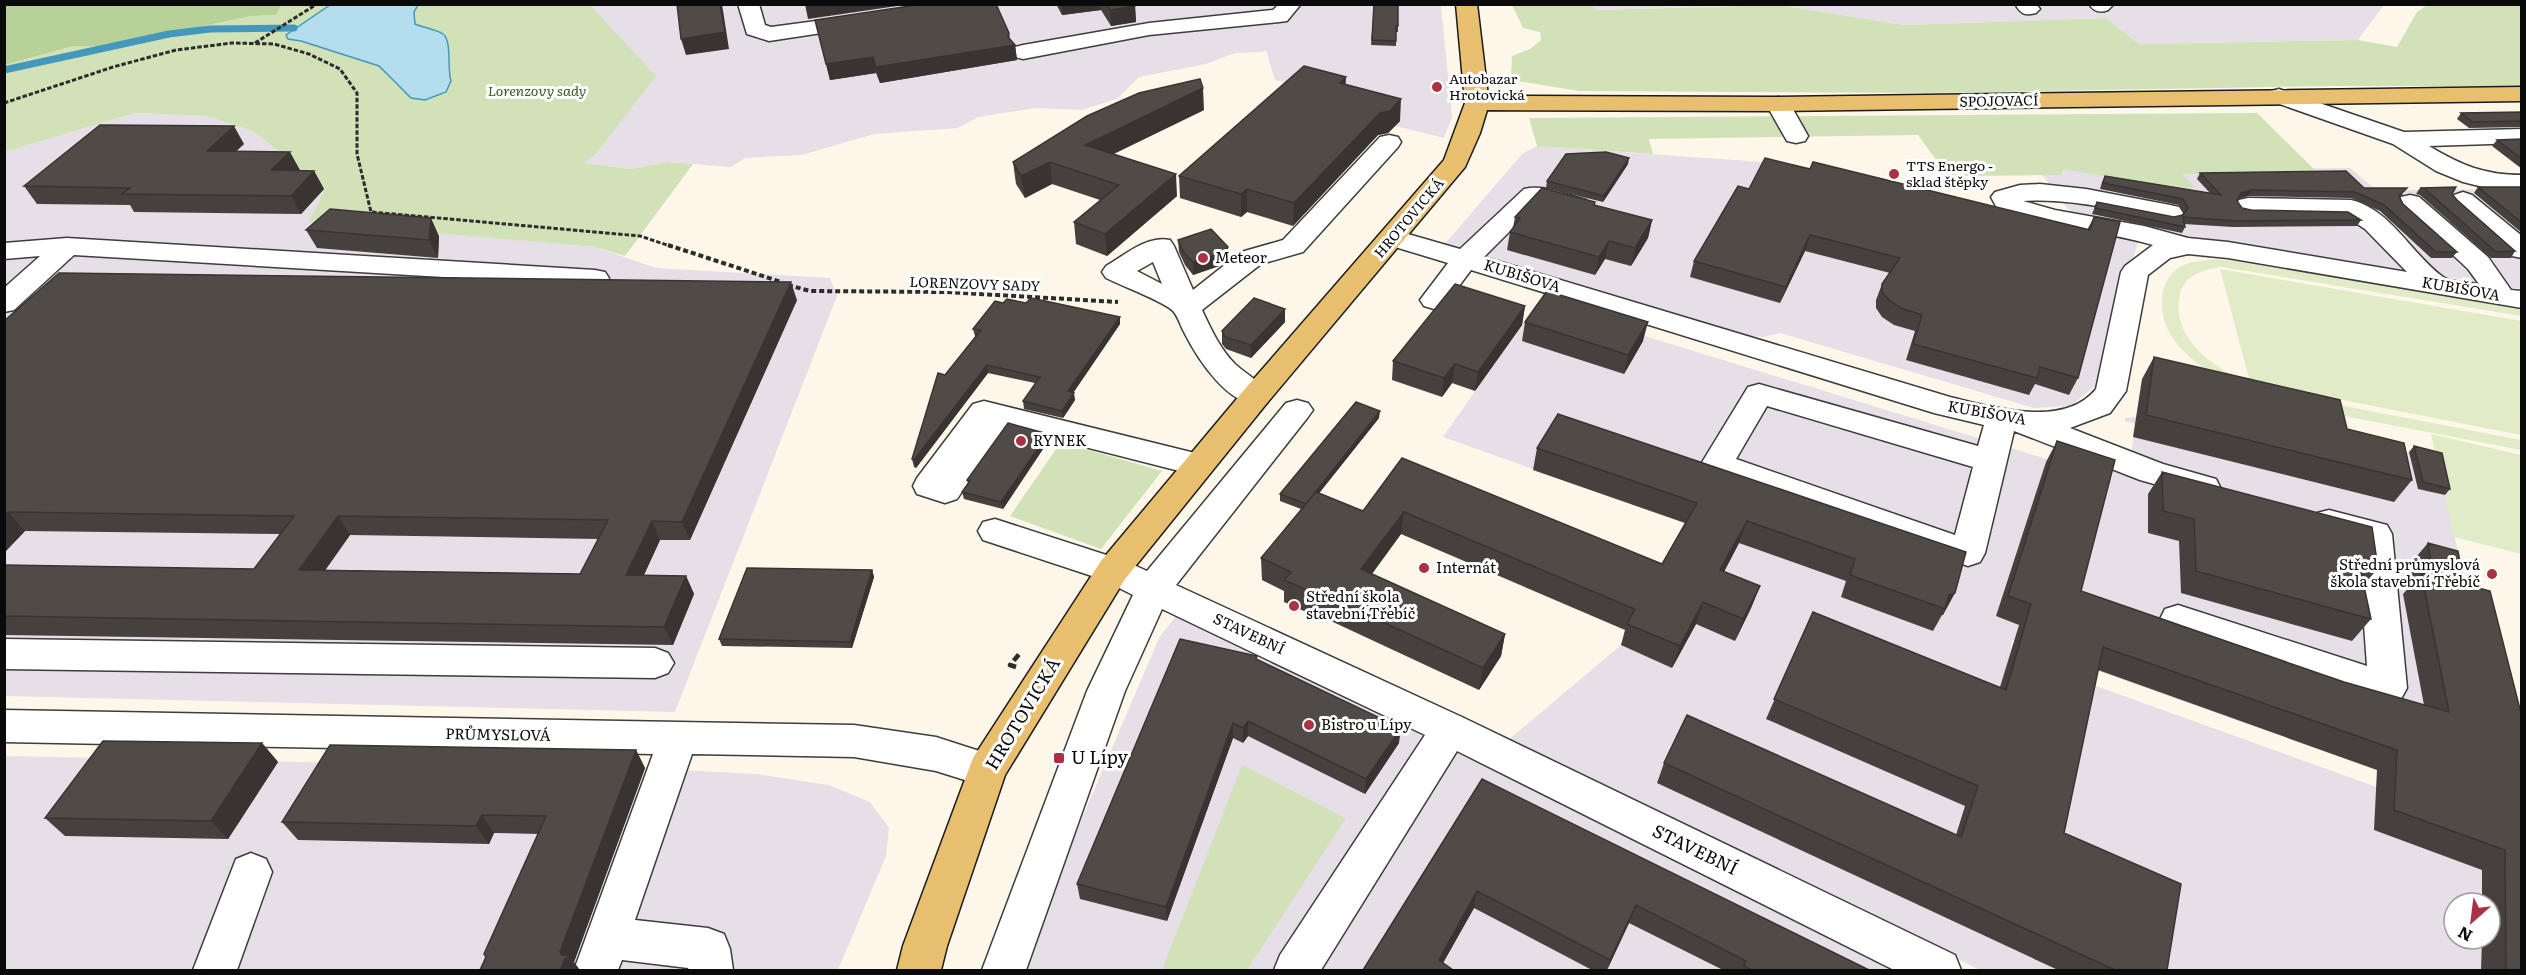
<svg xmlns="http://www.w3.org/2000/svg" width="2526" height="975" font-family="Literata,serif">
<style>
.industrial{fill:#e6dfe8;fill-rule:evenodd}
.green{fill:#d2e2b8}
.forest{fill:#b7d199}
.pitch{fill:#e2ebc8}
.water{fill:#b4deee;stroke:#4498bc;stroke-width:1.5}
.lines{fill:none;stroke-linecap:round;stroke-linejoin:round}
.stream{stroke:#4498bc;stroke-width:7}
.minor-casing{stroke:#3d3d3d;stroke-width:3}
.major-casing{stroke:#1b1b1b;stroke-width:3}
.path-far2{stroke:#2c2c2c;stroke-width:3;stroke-dasharray:4.5 2;stroke-linecap:butt}
.path-far1{stroke:#2c2c2c;stroke-width:4;stroke-dasharray:5 3;stroke-linecap:butt}
.path{stroke:#2c2c2c;stroke-width:4.5;stroke-dasharray:8 4;stroke-linecap:butt}
.minor{fill:#fff;fill-rule:evenodd}
.major{fill:#e8bf6e;fill-rule:evenodd}
.wall{fill:#46403e;fill-rule:evenodd}
.shaded-wall{fill:#393432}
.building{fill:#514b48;stroke:#393432;stroke-width:1.5;fill-rule:evenodd}
.poi-dot{fill:#a93344;stroke:#fff;stroke-width:2}
.labels{text-anchor:middle;stroke-width:6;stroke-linejoin:round;paint-order:stroke}
.far-poi-label{font-size:14px;fill:#0a0a0a;stroke:#fff;text-anchor:start}
.far-park-label{font-size:14px;font-style:italic;fill:#335923;stroke:#fff}
.far-street-label{font-size:14px;fill:#0a0a0a;stroke:#fff}
.poi-label{font-size:15px;fill:#0a0a0a;stroke:#fff;text-anchor:start}
.street-label{font-size:15px;fill:#0a0a0a;stroke:#fff}
.near-street-label{font-size:18px;fill:#0a0a0a;stroke:#fff}
.near-poi-label{font-size:18px;fill:#0a0a0a;stroke:#fff;text-anchor:start}
</style>
<rect width="100%" height="100%" fill="#fdf7e9"/>
<!-- industrial -->
<path class="industrial" d="M589,5H1441L1452,117L1444,138L1395,126L1344,99L1275,80L1266,50L1263,52L1235,53L1206,64L1139,77L1117,99L1081,110L1035,108L978,117L958,128L874,134L802,155L745,158L731,167L668,162L631,169L583,163L596,154L655,76Z
M1593,5H1762L1595,10Z
M1779,5H2384L2358,40L2139,44L2106,18L1904,25Z
M135,113L206,116L253,131L325,188L310,221L595,247L656,268L830,278L837,296L675,712L5,696V152Z
M1537,146L1791,164L1896,185L2084,230L2037,168L2166,170L2350,168L2376,190L2521,189V289L2252,245L2138,242L2100,382L2071,406L2034,408L1780,333L1763,337L1739,334L1444,245L1522,154Z
M1537,303L2112,479L2115,460L2129,464L2136,424L2125,421V418L2141,416L2154,391L2140,388L2142,379L2324,422L2327,432L2437,459L2519,821L2012,640L2010,655L2521,839V970H1980L1507,741L1621,645L1673,555L1687,524L1443,437ZM2454,903H2490V939H2454Z
M1176,616L1904,970H1019L1045,905L1159,638Z
M4,756L660,769L756,774L829,785L870,802L889,828L886,856L838,970H5Z"/>
<!-- green -->
<path class="green" d="M589,4L656,76L596,154L584,163L631,169L668,162L693,164L625,256L595,247L309,222L325,188L253,131L206,116L135,113L5,152V65L73,46L104,47L251,16L276,15L281,5H330L286,35L288,39L316,45L379,66L397,86L451,81L447,71L449,55L444,34L415,24L414,12L418,5Z
M1779,5L1904,25L2106,18L2139,44L2358,40L2397,47L2417,12L2427,5H2521V86H2333L1931,93L1579,91L1511,80L1512,56L1530,49L1541,40L1540,32L1523,28L1512,5H1593L1596,10Z
M2257,113L2318,173L2182,174L2196,188L2167,187L2063,169L2061,175L1966,176L1965,186L1954,185L1918,135L1649,139L1653,154L1537,146L1529,118Z
M1061,442L1162,471L1101,549L1010,516Z
M1242,765L1346,818L1247,970H1162Z"/>
<!-- forest -->
<path class="forest" d="M5,4H281V5L276,15L251,16L104,47L73,46L5,65Z"/>
<!-- pitch -->
<path class="pitch" d="M2214,259L2241,261L2521,309V316L2222,267C2202,270 2182,275 2179,299C2173,348 2229,376 2267,391L2521,440V450L2199,388L2221,381C2204,368 2184,355 2172,337C2159,318 2156,283 2178,268C2188,261 2202,261 2214,259Z
M2220,269L2521,321V435L2250,382Z
M2431,434L2521,455V554L2454,537Z"/>
<!-- water -->
<path class="water" d="M330,5H418L414,12L415,24C422,27 438,30 443,34C452,40 447,69 451,81L446,92L425,100L411,98L379,66L301,41L288,39L286,35Z"/>
<g class="lines">
<!-- stream -->
<path class="stream" d="M4,70L169,34L210,29L294,28"/>
<!-- minor casing -->
<g class="minor-casing">
<path id="minor" d="M738,4H759L765,25L771,27L861,15L869,16L872,21L869,26L861,27L769,41L747,34Z
M1279,4H1301L1287,21L1279,22L1149,35L1023,59L1015,57L1012,52L1015,47L1023,45L1149,23L1273,10Z
M2015,4H2036L2040,9L2036,13C2025,16 2021,14 2015,4Z
M2089,4H2110L2112,6L2108,10C2100,13 2094,12 2089,4Z
M2279,89L2404,132L2522,129V143L2429,146C2461,165 2484,175 2522,175V191L2487,188L2463,182L2436,171L2393,144L2271,101L2267,96L2271,91Z
M1778,97L1786,99L1790,104L1808,136L1805,141L1796,143L1787,141L1766,104L1770,99Z
M1389,135L1398,137L1401,142L1398,147L1303,252L1261,264L1202,310C1211,329 1220,349 1235,364C1247,375 1263,383 1271,396L1267,403C1231,413 1197,358 1183,330C1180,324 1177,314 1172,310C1160,300 1122,286 1106,278L1102,272L1106,266C1125,255 1147,235 1170,240L1174,246L1193,290L1241,252L1283,240L1380,137ZM1153,262L1162,284L1137,271Z
M2040,184L2086,189L2170,205L2179,207L2183,213L2179,219L2170,221C2121,211 2073,198 2023,201L2055,210L2144,226L2188,238L2228,242L2407,272L2365,229L2345,216L2248,214L2239,212L2235,206L2239,200L2248,198L2351,200C2392,210 2411,254 2443,277C2451,283 2469,282 2479,284L2468,269L2397,203L2401,197L2410,195L2419,197L2488,257L2511,290L2522,291V308L2228,258L2188,254L2170,258L2148,275L2126,391L2110,413L2070,428L2163,464L2216,479L2220,487L2216,495L2204,498L2140,480L2014,431L1985,553L1980,562L1968,566L1706,472L1701,464L1748,387L1759,384L1978,446L1984,425L1934,413L1471,270L1444,306L1434,309L1424,306L1420,300L1448,263L1385,244L1381,238L1385,232L1394,230L1460,249L1524,189C1543,184 1567,195 1586,200L1590,206L1586,212L1577,214L1538,203L1484,257L1950,397C1992,407 2064,429 2096,389L2121,272L2125,266L2153,245C2102,230 2050,228 1998,210L1991,197L1995,192L2020,185ZM1767,406L1973,467L1955,535L1736,459Z
M2463,192L2472,195L2522,236V258L2512,256L2454,205L2450,200L2454,195Z
M67,238L595,270L605,272L609,278L605,284L595,286L74,255L14,310L4,312V288L40,256L4,259V243Z
M1297,400L1308,403L1313,410L1308,417L1176,585L1464,718L1955,955L1961,970H1894L1457,751L1321,970H1274L1280,955L1425,735L1162,609L1125,691L1026,970H982L1087,691L1133,595L1101,579L983,540L978,531L983,522L995,519L1125,561L1147,571L1286,403Z
M984,401L1199,454L1210,457L1215,465L1210,473L1199,476L1006,427L957,499L945,503L917,494L913,486L917,478L973,404Z
M2329,510L2387,525L2392,534L2407,688L2401,699L2388,703L2165,629L2160,619L2165,609L2178,605L2367,666L2358,542L2317,531L2312,522L2317,513Z
M4,639L655,648L668,653L674,663L668,673L655,678L4,669Z
M4,710L854,725L936,737L1001,758L1007,770L1001,782L987,787L936,771L854,757L692,754L635,920L708,928L724,934L730,949L733,970H689L688,968L622,960L618,970H574L653,754L4,742Z
M251,853L266,859L272,872L237,970H193L236,859Z"/>
</g>
<!-- major casing -->
<g class="major-casing">
<path id="major" d="M1456,4H1477L1488,96L1778,97L2522,87V101L1778,111L1487,110L1480,133L1465,167L1267,403L1125,579L1005,775L947,946L941,970H897L903,946L973,758L1101,561L1245,389L1444,160L1465,103Z"/>
</g>
<!-- path-far2 -->
<path class="path-far2" d="M255,43L317,4
M4,103L113,67L176,50L232,43L274,44L309,54L340,69L357,93V154L371,212L640,236L673,247"/>
<!-- path-far1 -->
<path class="path-far1" d="M668,245L781,282
M788,285L810,291L946,292L1118,302"/>
<!-- path -->
<path class="path" d="M1016,667L1010,665L1021,652"/>
<!-- minor -->
<use href="#minor" class="minor"/>
<!-- major -->
<use href="#major" class="major"/>
</g>
<!-- wall -->
<path class="wall" d="M1056,4H1134L1135,6L1136,22L1111,26L1101,10L1062,15Z
M1374,4L1398,26V32H1396V46L1371,45Z
M815,20L1010,40L1015,45L1017,60L880,83L876,73L830,80Z
M1346,84L1400,121L1388,133L1378,135L1293,226L1247,212L1241,217L1180,198L1179,176Z
M1204,110L1113,154L1177,196L1107,256L1076,244L1074,222L1100,200L1052,184L1025,198L1016,184L1013,162Z
M2522,112V127L2469,128L2457,119L2461,113Z
M2522,139V169L2492,146L2497,140Z
M244,144L236,151L300,170L298,171H314L324,189L301,214L134,212L130,205L37,204L24,186Z
M1628,164L1603,202L1546,188L1547,181Z
M1810,169L2087,230L2094,217L2078,378L2069,395L2035,384L2029,395L1906,360L1915,331L1894,325L1882,317L1876,308V300L1882,284L1890,273L1805,251L1780,303L1690,277L1694,261L1749,189Z
M2200,173L2364,188L2403,194L2400,197L2403,204L2457,252L2452,258H2431L2380,211L2351,198L2248,196L2238,199L2237,201L2242,208L2251,210L2361,220L2357,226L2233,227L2184,224L2185,227L2182,233L2092,214L2097,202L2174,217L2183,215L2184,213L2179,205L2100,189L2102,182L2105,176L2210,193L2197,179Z
M2478,187H2522V233L2474,193Z
M2420,188L2452,194L2457,200L2515,251L2511,258H2491L2420,195L2416,194Z
M1595,205L1652,220L1648,238L1631,266L1605,259L1595,275L1507,250L1510,232L1513,228L1515,217Z
M306,230L439,236L438,258L317,248Z
M1178,240L1228,259L1219,266L1193,275L1185,265L1179,252Z
M797,300L690,540H660L644,575L686,576L694,594L673,645L4,635V565L254,569L280,534L25,531L4,553V321ZM350,535L598,539L580,574L325,570Z
M1003,303H1026L1120,317V324L1073,393L1075,400L1063,418L1024,409L1023,401L1035,383L988,373L916,468L914,467L912,459L945,375L976,336H975L973,329Z
M1525,306L1522,325L1475,391L1452,383L1442,397L1392,380L1393,361Z
M1285,322L1251,358L1226,349L1222,344V331Z
M1525,322L1643,341L1624,374L1522,341Z
M2154,357L2347,429L2412,480L2394,502L2133,437L2142,379Z
M1379,418L1319,493L1363,511L1402,458L1662,564L1685,523L1533,470L1537,448L1966,552L1943,615H1942L1933,631L1841,597L1846,581L1739,543L1724,572L1760,586L1751,608L1735,641L1696,624L1672,668L1621,645L1625,630L1401,534L1372,574L1505,634L1501,656L1479,690L1318,615L1317,617L1284,602V591L1262,580L1261,558L1301,509L1280,501V494Z
M1049,440L1003,509L964,499L962,492L968,484L967,480Z
M2057,441L2081,591L2344,682L2424,705L2403,594L2413,583L2410,564L2428,543L2464,584L2490,591L2522,970H2481L2482,939H2490V903H2482V870L2374,830L2377,770L2098,670L2064,833L2167,970H2058L1657,783L1664,763L1956,835L1965,806L1766,719L1813,612L2000,687L2019,625L1996,616L2046,462Z
M2414,446L2450,489L2445,495L2418,489L2409,452Z
M2162,472L2378,568L2364,585L2371,619L2352,641L2181,593L2179,541L2148,533V494Z
M872,570L874,577L852,648L722,646L719,639Z
M1257,656V659L1399,743L1365,794L1248,736L1243,743L1233,738L1167,921L1080,899L1077,884Z
M262,743L278,762L228,839L65,836L45,818Z
M636,750L645,768L574,962L480,970L538,834L494,833L489,844L298,840L282,822Z
M1482,779L1869,970H1723L1629,923L1607,970H1592L1474,908L1443,963L1363,970Z"/>
<!-- shaded-wall -->
<path class="shaded-wall" d="M720,4H722L729,49L686,55L681,39Z
M805,4H911L808,19Z
M1061,4H1100L1101,10L1062,15Z
M1135,6L1136,22L1111,26L1110,10Z
M1009,33L1011,45H1015L1017,60L880,83L876,67L1008,37Z
M873,57L876,73L830,80L826,64Z
M1346,77L1345,99L1340,83Z
M1203,88L1204,110L1087,167L1085,145Z
M1401,99L1400,121L1388,133L1378,135L1293,226L1294,203L1380,113Z
M234,126L244,144L217,169L207,151Z
M290,152L300,170L281,188L271,170Z
M1629,158L1628,164L1603,202L1604,196Z
M1050,162L1052,184L1025,198L1021,176Z
M314,171L324,189L301,214L291,196Z
M1176,174L1177,196L1107,256L1105,234Z
M1247,189V212L1241,217V194Z
M2252,190L2248,196L2237,199L2241,193Z
M431,218L439,236L438,258L429,240Z
M1652,220L1648,238L1631,266L1635,248Z
M1810,235L1805,251L1780,303L1786,287Z
M1609,241L1605,259L1595,275L1599,257Z
M1228,247V259L1219,266L1193,275V262Z
M791,282L797,300L690,540L682,522Z
M1525,306L1522,325L1475,391L1478,372Z
M1285,309V322L1251,358V345Z
M1120,317V324L1069,399L1068,391Z
M1648,322L1643,341L1624,374L1628,355Z
M1455,364L1452,383L1442,397L1444,378Z
M987,365L988,373L916,468L914,460Z
M1074,393L1075,400L1063,418L1062,411Z
M1380,411L1379,418L1305,511L1306,504Z
M1048,434L1049,440L1003,509L1001,502Z
M8,512L25,531L4,553V516Z
M1404,512L1401,534L1359,591L1361,569Z
M338,516L350,535L312,589L299,570Z
M652,521L660,540L635,594L626,575Z
M1747,521L1739,543L1713,592L1720,570Z
M872,570L874,577L852,648L850,642Z
M686,576L694,594L673,645L664,627Z
M1760,586L1751,608L1735,641L1743,619Z
M1319,593L1318,615L1317,617L1318,595Z
M1955,593L1943,615H1942L1945,609L1949,595Z
M1703,602L1696,624L1672,668L1680,646Z
M1505,634L1501,656L1479,690L1483,668Z
M1248,721V736L1243,743V728Z
M1233,723V738L1167,921L1166,907Z
M1401,728L1399,743L1365,794L1366,779Z
M262,743L278,762L228,839L211,821Z
M636,750L645,768L574,962L580,970H560V952Z
M482,815L494,833L489,844L476,826Z
M1477,891L1474,908L1439,970V960Z
M1636,905L1629,923L1607,970L1610,960Z"/>
<!-- building -->
<path class="building" d="M677,4H720L725,32L681,39Z
M923,4H996L1009,33L1008,37L1015,45L876,67L873,57L826,64L815,20Z
M1106,4H1134L1135,6L1110,10Z
M1374,4H1398V26H1396V41L1372,40Z
M1304,66L1346,77L1340,83L1401,99L1390,111L1380,113L1294,203L1247,189L1241,194L1179,176Z
M1200,79L1203,88L1085,145L1176,174L1105,234L1074,222L1119,185L1050,162L1021,176L1013,162L1087,116L1139,93Z
M2522,112V121L2473,122L2461,113Z
M100,125L234,126L207,151L290,152L271,170L314,171L291,196L122,194L130,188L24,186Z
M2522,139V159L2497,140Z
M1606,152L1629,158L1604,196L1547,181L1566,154Z
M1765,158L1810,169L1813,162L2090,230L2094,217L2120,222L2078,378L2040,367L2037,378L1913,344L1922,315L1901,308L1889,300L1882,292V284L1900,258L1810,235L1786,287L1694,261L1738,186L1749,189Z
M2346,171L2364,188H2407L2399,196L2403,204L2457,252H2436L2384,205L2355,192L2252,190L2241,193L2237,201L2242,208L2251,210L2348,212L2361,220L2237,221L2183,217L2185,227L2095,208L2097,202L2174,217L2183,215L2188,208L2183,199L2103,183L2105,176L2221,195L2200,173Z
M2456,187L2452,194L2457,200L2515,251L2496,252L2425,189L2420,188Z
M2478,187H2522V223Z
M1542,188L1595,202L1594,205L1652,220L1635,248L1609,241L1599,257L1510,232L1520,218L1515,217Z
M330,209L431,218L429,240L306,230Z
M1211,229L1228,247L1219,254L1193,262L1184,253L1178,240Z
M59,273L791,282L682,522L652,521L626,575L686,576L664,627L4,616V565L254,569L294,516L8,512L4,516V321ZM338,516L608,520L580,574L299,570Z
M1455,284L1525,306L1478,372L1455,364L1444,378L1393,361Z
M1547,291L1648,322L1628,355L1525,322Z
M1031,298L1120,317L1068,391L1074,393L1062,411L1023,401L1040,377L987,365L914,460L912,459L938,373L945,375L981,330L973,329L995,301L1003,303L1007,299L1026,303Z
M1254,298L1285,309L1251,345L1225,337L1222,331Z
M2154,357L2340,400L2347,429L2404,443L2412,480L2146,415Z
M1356,402L1380,411L1306,504L1280,494Z
M1558,414L1966,552L1955,593L1949,595L1945,609L1850,575L1855,559L1747,521L1720,570L1760,586L1743,619L1703,602L1680,646L1627,624L1635,609L1404,512L1361,569L1505,634L1483,668L1319,593L1318,595L1284,580L1291,572L1261,558L1316,492L1363,511L1402,458L1662,564L1697,503L1537,448Z
M1008,423L1048,434L1001,502L962,492L970,481L967,480Z
M2057,441L2115,460L2081,591L2344,682L2449,712L2421,573L2433,576L2428,543L2458,551L2464,584L2490,591L2522,717V970H2506L2505,850L2394,810L2397,750L2103,647L2064,833L2181,884L2167,970H2115L1664,763L1687,715L1961,837L1978,786L1774,699L1813,612L2006,690L2031,604L2008,596Z
M2414,446L2442,453L2450,489L2423,482Z
M2162,472L2372,527L2378,568L2359,563L2371,619L2196,571L2194,519L2163,511Z
M747,568L872,570L850,642L719,639Z
M1180,639L1257,656L1256,659L1401,728L1366,779L1248,721L1243,728L1233,723L1166,907L1077,884Z
M103,741L262,743L211,821L45,818Z
M330,745L636,750L560,952L562,955L570,956L565,959L560,970H480L486,957L484,954L546,816L482,815L476,826L282,822Z
M1482,779L1869,970H1752L1744,966L1746,961L1636,905L1610,960L1477,891L1439,960L1453,970H1363Z"/>
<!-- markers -->
<g class="poi-dot">
<circle cx="1437" cy="87" r="6"/>
<circle cx="1894" cy="174" r="6"/>
<circle cx="1203" cy="258" r="6"/>
<circle cx="1021" cy="441" r="6"/>
<circle cx="1424" cy="568" r="6"/>
<circle cx="2492" cy="574" r="6"/>
<circle cx="1294" cy="606" r="6"/>
<circle cx="1309" cy="725" r="6"/>
<rect x="1053" y="752" width="12" height="12" rx="3"/>
</g>
<g class="labels">
<!-- far-poi labels -->
<g class="far-poi-label">
<text x="1449" y="84">Autobazar<tspan x="1449" dy="16">Hrotovická</tspan></text>
<text x="1906" y="171">TTS Energo -<tspan x="1906" dy="16">sklad štěpky</tspan></text>
</g>
<!-- far-park labels -->
<g class="far-park-label">
<text x="537" y="96">Lorenzovy sady</text>
</g>
<!-- far-street labels -->
<g class="far-street-label">
<text transform="translate(1999 101) rotate(-1)" y="5">SPOJOVACÍ</text>
<text transform="translate(1409 218) rotate(-50)" y="5">HROTOVICKÁ</text>
<text transform="translate(975 284) rotate(2)" y="5">LORENZOVY SADY</text>
</g>
<!-- poi labels -->
<g class="poi-label">
<text x="1215" y="263">Meteor</text>
<text x="1033" y="446">RYNEK</text>
<text x="2480" y="570" text-anchor="end">Střední průmyslová<tspan x="2480" dy="17">škola stavební Třebíč</tspan></text>
<text x="1436" y="573">Internát</text>
<text x="1306" y="602">Střední škola<tspan x="1306" dy="17">stavební Třebíč</tspan></text>
<text x="1321" y="730">Bistro u Lípy</text>
</g>
<!-- street labels -->
<g class="street-label">
<text transform="translate(1522 276) rotate(17)" y="5">KUBIŠOVA</text>
<text transform="translate(2461 289) rotate(10)" y="5">KUBIŠOVA</text>
<text transform="translate(1987 413) rotate(10)" y="5">KUBIŠOVA</text>
<text transform="translate(1249 634) rotate(25)" y="5">STAVEBNÍ</text>
<text transform="translate(498 735) rotate(1)" y="5">PRŮMYSLOVÁ</text>
</g>
<!-- near-street labels -->
<g class="near-street-label">
<text transform="translate(1023 714) rotate(-59)" y="6">HROTOVICKÁ</text>
<text transform="translate(1695 850) rotate(26)" y="6">STAVEBNÍ</text>
</g>
<!-- near-poi labels -->
<g class="near-poi-label">
<text x="1071" y="764">U Lípy</text>
</g>
</g>
<!-- border -->
<rect width="2526" height="975" fill="none" stroke="#0a0a0a" stroke-width="12"/>
<!-- north arrow -->
<g transform="translate(2472 921) rotate(208)"><circle r="28" fill="#ffffff" stroke="#9d9d9d" stroke-width="1.5"/>
<path d="M0-4.5L10 22L0 15L-10 22Z" fill="#a93344"/>
<text y="-9" font-size="16" font-weight="bold" text-anchor="middle" fill="#0a0a0a">N</text>
</g>
</svg>
